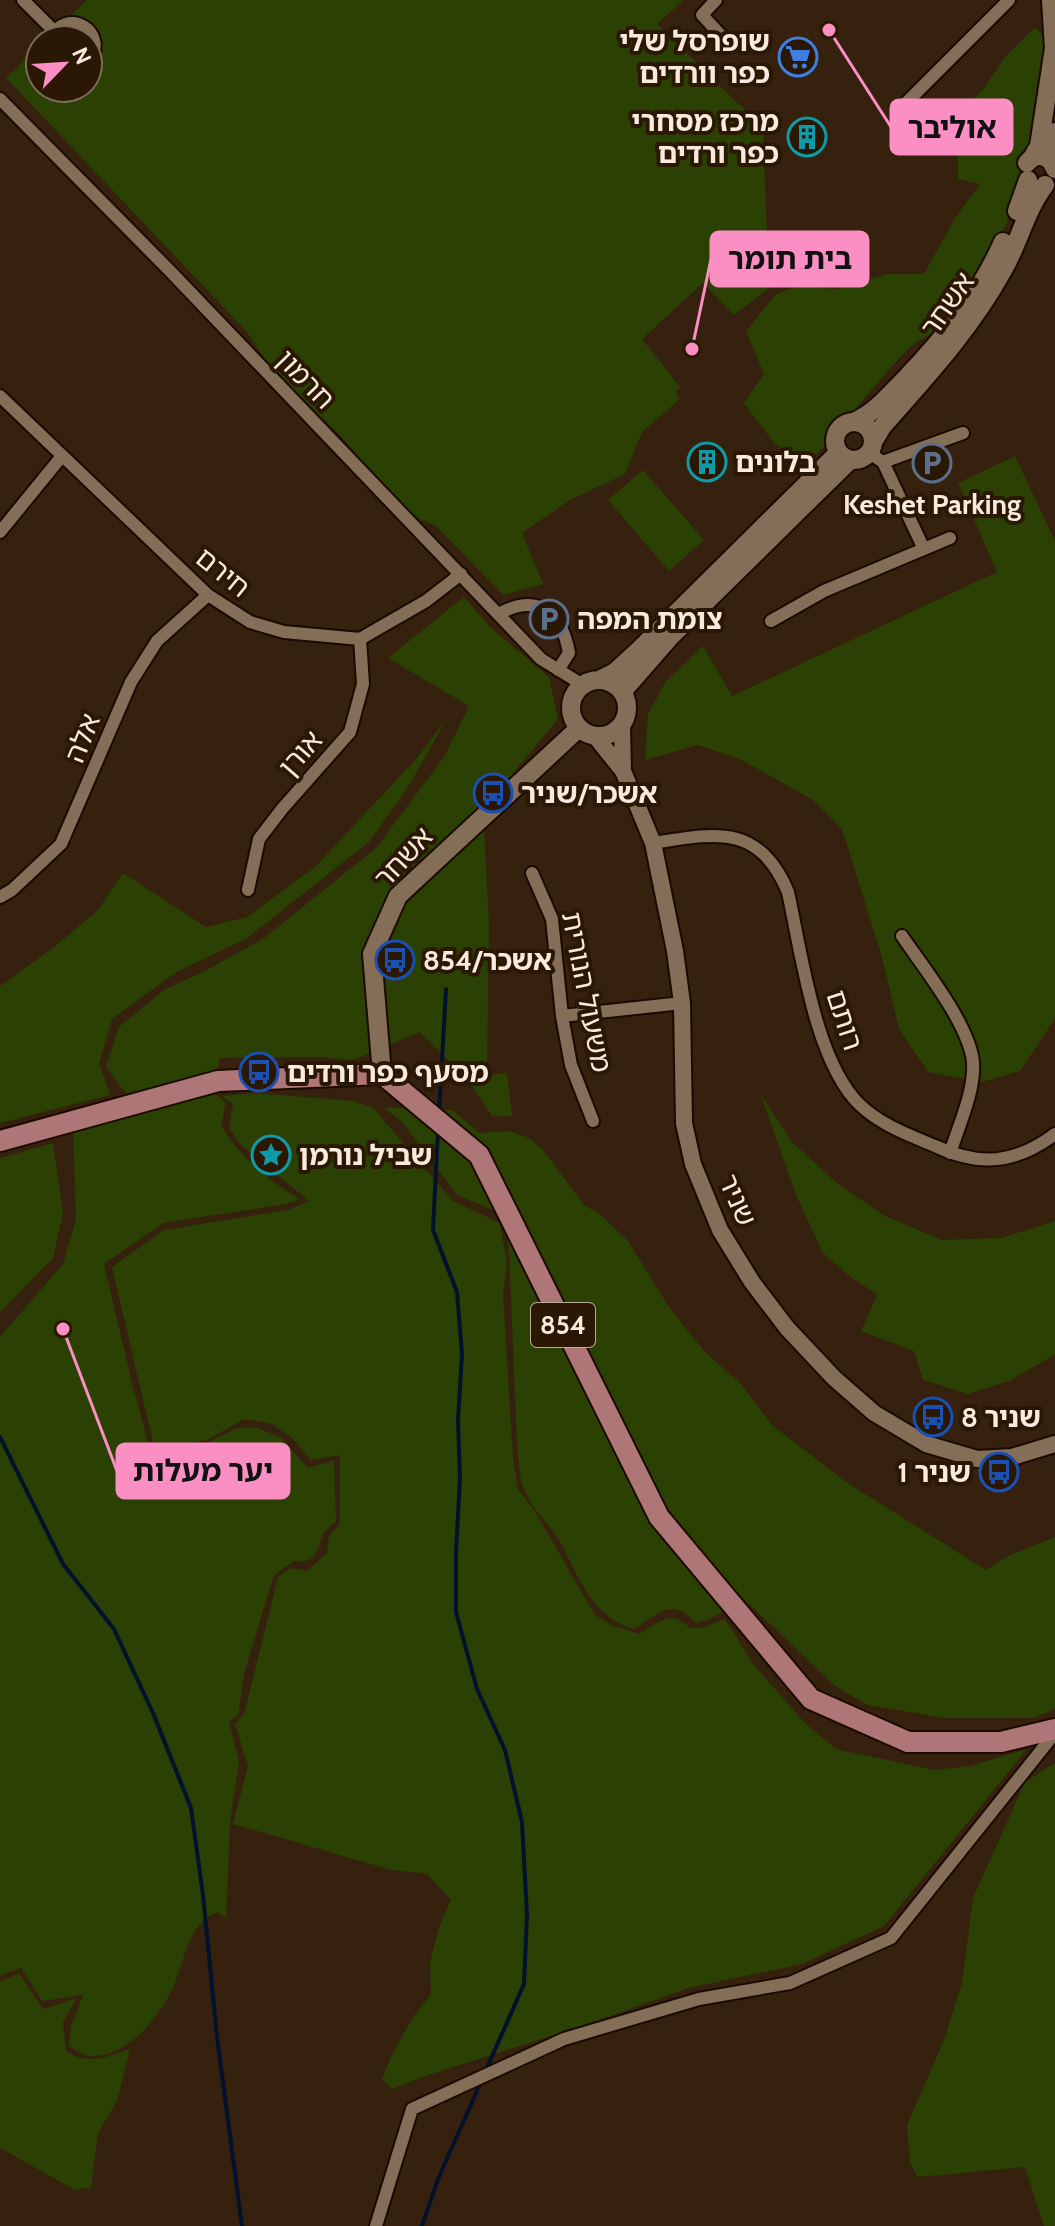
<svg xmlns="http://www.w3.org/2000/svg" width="1055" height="2226" font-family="Cabin,'Noto Sans Hebrew',sans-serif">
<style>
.green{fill:#2b4003}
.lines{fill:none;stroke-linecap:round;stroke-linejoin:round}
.stream{stroke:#00122c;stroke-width:4}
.minor-casing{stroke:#1b0a00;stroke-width:16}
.tertiary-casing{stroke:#1b0a00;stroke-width:20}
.secondary-casing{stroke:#1b0a00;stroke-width:22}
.primary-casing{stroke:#1b0a00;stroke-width:24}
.minor{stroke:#856e58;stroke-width:12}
.tertiary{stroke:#856e58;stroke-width:16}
.secondary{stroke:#856e58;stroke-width:18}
.primary{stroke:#ae7676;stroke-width:20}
.labels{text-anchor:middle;stroke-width:8;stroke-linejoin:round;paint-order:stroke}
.shield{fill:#2a1804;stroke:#baac9d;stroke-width:2}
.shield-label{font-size:26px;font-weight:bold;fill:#f8ebde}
.poi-label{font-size:28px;font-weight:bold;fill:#f8ebde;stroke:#2a1804;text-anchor:start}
.street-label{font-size:28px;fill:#f8ebde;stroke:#2a1804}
.leader{fill:none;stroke:#fb8fc3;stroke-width:3}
.callout-dot{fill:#fb8fc3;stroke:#2a1804;stroke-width:3}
.callout{fill:#fb8fc3;stroke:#fb8fc3;stroke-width:3}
.callout-label{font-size:30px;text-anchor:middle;font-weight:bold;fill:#111}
</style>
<rect width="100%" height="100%" fill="#35210d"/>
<!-- green -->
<path class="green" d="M87,0H684L657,24L763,128L769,288L734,315L703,283L642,339L680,387L675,392L680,399L642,432L625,474L570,500L522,533L543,584L503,595L436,526L404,511L340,435L273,371L247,332L6,78L40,45V88H88V40H45Z
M1035,27L1046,39L1048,59L1028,157L1004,230L970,292L940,328L912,345L890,368L808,465L774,443L744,403L764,374L746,331L775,295L786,290L800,286L835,289L888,274H924L955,218L980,184L958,179V148L952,118L982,91L1004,58Z
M1015,456L1055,541V1019L1020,1071L982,1082L928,1072L899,1029L881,954L842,829L813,800L742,760L698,745L645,760L648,714L666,681L703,646L732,696L997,572L958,483Z
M643,470L704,540L669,571L608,500Z
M464,597L490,627L549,677L558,719L483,809L489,922L487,1075L507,1073L512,1116H492L468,1080L420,1032L354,1060L318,1057L220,1058L212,1091L226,1103L221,1125C238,1155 270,1182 300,1199L286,1204L163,1223L104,1264L133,1387L155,1468L160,1452L202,1445L237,1428H258L280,1437L308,1468L334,1460L336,1521C331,1526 324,1531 322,1537C317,1553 314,1564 294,1561L274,1575L244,1674L238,1715L229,1722L239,1762L230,1822L226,1918L218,1912C185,1924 185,1966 170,1994C154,2022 127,2057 91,2056C84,2056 75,2050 69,2046L71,2026L83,1995L42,2001L21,1968L0,1976V1337L63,1264L76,1219L73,1130L139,1111L106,1067L119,1027L164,990L203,972L263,939L376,848L444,757L469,706L388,658Z
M448,717L408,787L369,842L247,938L175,973L112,1019L99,1063L110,1095L0,1123V986L53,948L98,910L123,873L206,927L247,917L315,867L417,758Z
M253,1093L354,1101L373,1108L453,1201L500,1223L507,1264L503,1294L513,1458L518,1489L534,1510L595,1615L611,1625L639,1634C660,1622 670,1608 690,1628H702L725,1619L753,1664L805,1723L836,1749L934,1770L970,1766L1027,1749L884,1926L802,1964L688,1988L583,2026L425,2076L392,2089L382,2079L391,2057L413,2017L431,1994L430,1963L439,1927L451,1900L427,1874L391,1870L233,1824L248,1766L235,1724L244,1714L278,1577L291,1568L307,1571L327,1553L329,1536L340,1524V1455L311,1460L292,1438L272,1424L244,1419L207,1440L158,1448L156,1455L112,1267L164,1230L288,1210L309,1201L240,1144L229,1128L233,1104L222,1096Z
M761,1095L791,1141L838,1184L885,1216L942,1240L1001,1238L1055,1221V1355L1009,1381L968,1394L923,1380L914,1351L861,1331L877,1295L847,1274L823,1253L796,1195Z
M383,1107L452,1110L480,1133L509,1131L529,1138L543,1150L584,1205L601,1215L628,1241L669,1307L704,1351L741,1384L772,1425L846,1482L986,1570L1010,1555L1055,1537V1709L1033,1718H944L868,1705L835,1686L744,1599L708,1620L696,1623C669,1595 660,1615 633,1629C594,1617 581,1583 564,1549C554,1528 530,1508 523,1487C517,1468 516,1417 515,1396C512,1334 511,1273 506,1212H498L457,1195L402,1122Z
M53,1143L63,1213L53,1258L0,1312V1158Z
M1055,1763V2226H1044L1025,2167L917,2177L910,2162L907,2125L944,2040L962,1983L973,1898L1025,1782Z
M19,1973L43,2009L77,1998L63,2022L66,2051C88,2066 107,2057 130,2049L117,2101L98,2133L91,2187L75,2190L0,2148V1982Z"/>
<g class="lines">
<!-- stream -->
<path class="stream" d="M439,1114L446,989
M438,1131L433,1230L457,1292L462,1354L458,1420L460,1479L456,1552V1612L477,1689L505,1750L522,1822L527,1915L524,1984L486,2070
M0,1437L63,1564L114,1629L153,1713L191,1808L203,1895L217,2037L242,2226
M422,2226L438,2179L481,2082"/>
<!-- minor casing -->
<g class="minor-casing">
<path id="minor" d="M23,0L54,31
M716,0L702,15L729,44
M50,40C65,4 112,32 88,63
M0,99L169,270L541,659L583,685
M904,105L1009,0
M0,396L208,595L250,622L284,632L360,639L426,601L461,574
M869,453L883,462L923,547
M883,462L963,433
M0,532L62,456
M499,614C538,592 562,613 569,653L558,670
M771,621L824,591L950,538
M653,843C715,833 759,823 788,892C801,951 815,1062 860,1105C881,1125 909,1135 935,1146C980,1167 1015,1164 1055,1134
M532,873L552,919L562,1016L571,1065L593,1121
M248,890L259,839L282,809L350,732L363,684L360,639
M0,897L12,890L61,844L131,682L157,641L208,595
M902,936C923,967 969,1024 973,1062C975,1091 959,1125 950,1153
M562,1016L682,1003
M376,2226L412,2109L564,2039L699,1999L790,1983L891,1938L1055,1733"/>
</g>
<!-- tertiary casing -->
<g class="tertiary-casing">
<path id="tertiary" d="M622,725L623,771
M595,736L623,771L653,843L675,951L682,1003L684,1123L693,1164L720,1230L752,1282L787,1328L834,1378L874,1413L926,1444L977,1459L1012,1457L1055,1444"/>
</g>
<!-- secondary casing -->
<g class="secondary-casing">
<path id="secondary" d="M1032,158L1039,146L1054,48L1051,0
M1051,161L1055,132
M1027,163C1034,154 1043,154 1051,161L1055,169
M1017,211L1028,180
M835 441a19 19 0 1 1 38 0a19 19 0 1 1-38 0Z
M854,422C876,412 889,395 906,378C945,337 980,294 1003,242
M873,442L882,427C925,378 970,330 1002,272C1019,244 1025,211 1045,185
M571 708a28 28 0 1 1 56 0a28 28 0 1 1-56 0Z
M599,680L615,672L638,651L838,453
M622,692L670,637L850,460
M382,1074L372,954L398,896L579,728"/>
</g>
<!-- primary casing -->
<g class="primary-casing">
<path id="primary" d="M0,1141L218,1081L382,1074L479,1155L659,1517L811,1699L908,1742H1001L1055,1729"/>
</g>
<!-- minor -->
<use href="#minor" class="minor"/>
<!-- tertiary -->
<use href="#tertiary" class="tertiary"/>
<!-- secondary -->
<use href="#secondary" class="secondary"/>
<!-- primary -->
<use href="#primary" class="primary"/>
</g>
<!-- icons -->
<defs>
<g id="supermarket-ring" transform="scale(2)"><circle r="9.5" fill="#2a1804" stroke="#3f7fe0" stroke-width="1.5"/><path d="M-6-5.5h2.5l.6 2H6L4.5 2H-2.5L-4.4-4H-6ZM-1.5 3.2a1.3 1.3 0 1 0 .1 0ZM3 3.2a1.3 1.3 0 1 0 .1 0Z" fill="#3f7fe0"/></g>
<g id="building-ring" transform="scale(2)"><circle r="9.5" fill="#2a1804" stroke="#0f9aa8" stroke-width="1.5"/><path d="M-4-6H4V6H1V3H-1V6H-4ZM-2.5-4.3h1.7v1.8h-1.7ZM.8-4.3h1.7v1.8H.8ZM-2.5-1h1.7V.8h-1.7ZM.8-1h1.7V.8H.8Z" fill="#0f9aa8"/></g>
<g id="parking-ring" transform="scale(2)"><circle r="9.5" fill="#2a1804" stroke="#5c6f8a" stroke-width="1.5"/><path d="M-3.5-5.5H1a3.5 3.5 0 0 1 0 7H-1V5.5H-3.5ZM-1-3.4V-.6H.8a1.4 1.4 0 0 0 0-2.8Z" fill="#5c6f8a"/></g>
<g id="bus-ring" transform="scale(2)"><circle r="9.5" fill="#2a1804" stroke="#1a4fb4" stroke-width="1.5"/><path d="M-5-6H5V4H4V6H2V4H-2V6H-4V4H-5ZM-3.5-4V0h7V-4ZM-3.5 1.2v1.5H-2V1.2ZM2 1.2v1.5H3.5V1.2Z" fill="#1a4fb4"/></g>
<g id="sight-ring" transform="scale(2)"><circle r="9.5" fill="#2a1804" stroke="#0f9aa8" stroke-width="1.5"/><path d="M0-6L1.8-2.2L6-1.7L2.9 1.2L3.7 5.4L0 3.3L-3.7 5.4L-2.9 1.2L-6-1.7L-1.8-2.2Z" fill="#0f9aa8"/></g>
</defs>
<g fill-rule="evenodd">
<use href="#supermarket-ring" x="798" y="57"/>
<use href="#building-ring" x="807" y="137"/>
<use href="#building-ring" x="707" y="462"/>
<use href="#parking-ring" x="932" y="463"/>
<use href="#parking-ring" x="549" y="619"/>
<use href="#bus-ring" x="493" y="793"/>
<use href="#bus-ring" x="395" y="960"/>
<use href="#bus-ring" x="259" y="1072"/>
<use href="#sight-ring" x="271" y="1155"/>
<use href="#bus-ring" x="933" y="1417"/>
<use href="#bus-ring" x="999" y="1472"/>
</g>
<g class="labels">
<!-- shield labels -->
<rect class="shield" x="531" y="1303" width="64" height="44" rx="6"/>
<g class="shield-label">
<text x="563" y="1334">854</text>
</g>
<!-- poi labels -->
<g class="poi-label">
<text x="770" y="51" text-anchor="end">שופרסל שלי<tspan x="770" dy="32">כפר וורדים</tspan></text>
<text x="779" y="131" text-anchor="end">מרכז מסחרי<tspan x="779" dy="32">כפר ורדים</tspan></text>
<text x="735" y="472">בלונים</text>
<text x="932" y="514" text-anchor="middle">Keshet Parking</text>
<text x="577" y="629">צומת המפה</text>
<text x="521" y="803">אשכר/שניר</text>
<text x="423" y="970">אשכר/854</text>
<text x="287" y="1082">מסעף כפר ורדים</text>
<text x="299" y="1165">שביל נורמן</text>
<text x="961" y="1427">שניר 8</text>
<text x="971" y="1482" text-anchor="end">שניר 1</text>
</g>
<!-- street labels -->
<g class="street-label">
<text transform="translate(947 304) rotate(-55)" y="10">אשחר</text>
<text transform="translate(306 379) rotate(46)" y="10">חרמון</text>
<text transform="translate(223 572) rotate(39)" y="10">חירם</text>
<text transform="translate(82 738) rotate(-68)" y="10">אלה</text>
<text transform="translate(300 753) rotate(-49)" y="10">אורן</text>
<text transform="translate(403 857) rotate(-47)" y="10">אשחר</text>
<text transform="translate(587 992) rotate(79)" y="10">משעול הנורית</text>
<text transform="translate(845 1020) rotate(72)" y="10">רותם</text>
<text transform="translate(738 1200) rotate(66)" y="10">שניר</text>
</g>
</g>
<!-- callouts -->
<path class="leader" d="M829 30L891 127M692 349L711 259M63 1329L117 1471"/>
<g class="callout-dot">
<circle cx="829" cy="30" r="8"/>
<circle cx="692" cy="349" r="8"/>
<circle cx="63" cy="1329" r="8"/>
</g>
<g class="callout">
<rect x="891" y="100" width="121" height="54" rx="8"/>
<rect x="711" y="232" width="157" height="54" rx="8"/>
<rect x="117" y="1444" width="172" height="54" rx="8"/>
</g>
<g class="callout-label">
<text x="952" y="138">אוליבר</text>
<text x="790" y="269">בית תומר</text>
<text x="203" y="1481">יער מעלות</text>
</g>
<!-- north arrow -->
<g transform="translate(64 64) rotate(65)"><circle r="38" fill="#2a1804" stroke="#7c6c5b" stroke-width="2"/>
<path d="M0-6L14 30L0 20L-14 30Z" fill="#fb8fc3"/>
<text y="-12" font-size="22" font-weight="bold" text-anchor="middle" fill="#f8ebde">N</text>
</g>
</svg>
